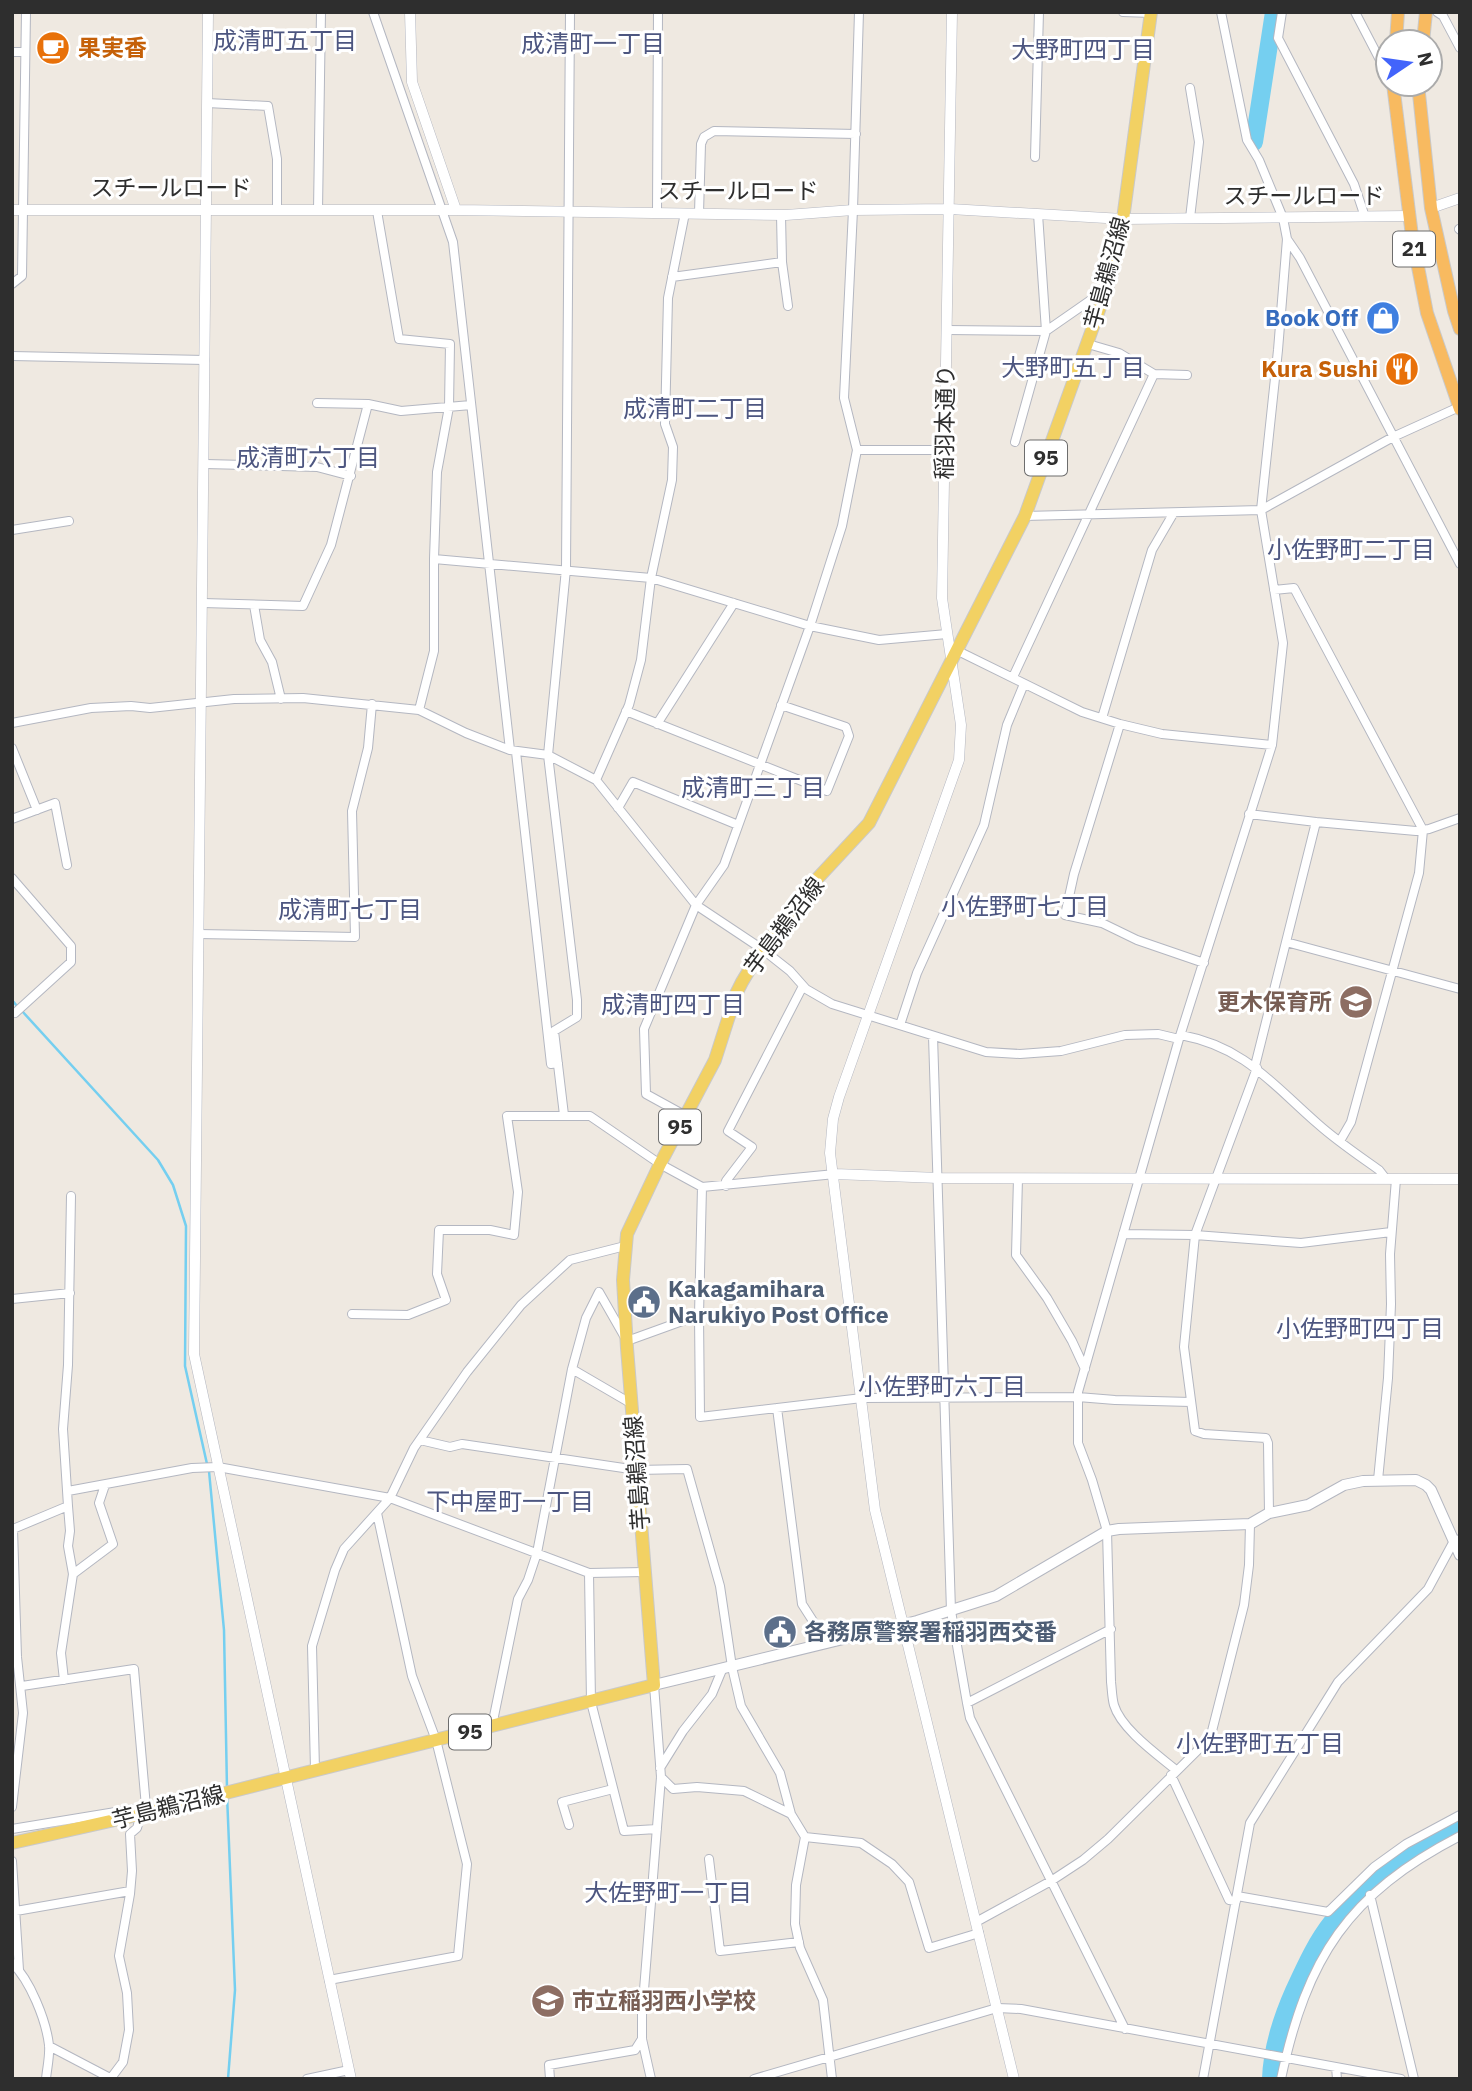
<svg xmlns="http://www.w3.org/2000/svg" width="1472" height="2091" font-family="'IBM Plex Sans','Noto Sans JP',sans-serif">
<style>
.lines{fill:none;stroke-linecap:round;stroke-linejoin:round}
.stream{stroke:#75cff0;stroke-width:2.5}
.river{stroke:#75cff0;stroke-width:18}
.minor-casing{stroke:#b4b7c1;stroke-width:10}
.tertiary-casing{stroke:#b4b7c1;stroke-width:11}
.secondary-casing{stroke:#b4b7c1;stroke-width:12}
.primary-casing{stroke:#c9c9c9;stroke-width:14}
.trunk-casing{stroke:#c9c9c9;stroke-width:14}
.minor{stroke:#fff;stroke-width:8}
.tertiary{stroke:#fff;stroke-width:10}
.secondary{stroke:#fff;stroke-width:10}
.primary{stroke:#f2d163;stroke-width:12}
.trunk{stroke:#f8ba60;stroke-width:12}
.labels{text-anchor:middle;stroke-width:6;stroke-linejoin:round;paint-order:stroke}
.shield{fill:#fff;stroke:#6d6d6d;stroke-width:2}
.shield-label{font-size:21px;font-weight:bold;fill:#2e2e2e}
.food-label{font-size:23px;font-weight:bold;fill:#c56008;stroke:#fff;text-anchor:start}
.street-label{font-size:23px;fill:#2e2e2e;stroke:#fff}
.shop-label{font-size:23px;font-weight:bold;fill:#366cbe;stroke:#fff;text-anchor:end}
.education-label{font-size:23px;font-weight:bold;fill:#785e54;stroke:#fff;text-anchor:end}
.service-label{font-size:23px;font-weight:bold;fill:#4e5e75;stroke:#fff;text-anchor:start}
.neighbourhood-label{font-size:24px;fill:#4d5680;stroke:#fff}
</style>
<rect width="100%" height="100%" fill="#efe9e1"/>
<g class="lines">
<!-- stream -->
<path class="stream" d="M12,1000L17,1006
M22,1011L158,1160L173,1185L186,1226L185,1366L207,1464
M209,1471L224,1630L227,1789
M227,1795L235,1990L228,2079"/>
<!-- river -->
<path class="river" d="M1254,142L1274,12
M1271,2079C1272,2049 1282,2018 1294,1991C1305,1967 1316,1942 1333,1921C1366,1879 1414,1850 1460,1825"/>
<!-- minor casing -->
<g class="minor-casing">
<path id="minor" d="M373,12L453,242L510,750
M1123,12L1151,13
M1282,12L1278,38L1354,184L1365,217
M1355,12L1380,60L1388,67
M1437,12L1443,16L1460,48
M12,52H25
M207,103L268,106L277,159V210
M1035,157L1039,12
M318,210L321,12
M377,211L399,339L450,344L449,407L437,472L434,559V651L419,710
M657,212L658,12
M699,213L701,144L704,137L714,131L856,134
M781,215L782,262L788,306
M1190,218L1199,142L1190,88
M1459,229L1460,230
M1287,239L1300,258L1460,564
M672,277L782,262
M12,284L22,276L26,12
M947,330L1046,331L1105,290
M1088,344L1119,353L1154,374L1187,375
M12,356L205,360
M317,403L368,404L401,411L471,405
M1015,442L1046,331L1038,214
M857,450H944
M205,464L317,467L351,476
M1025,516L1261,510L1393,437L1459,407
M12,530L69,521
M434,559L651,578L810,626L879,640L947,634
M1274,590L1294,588L1423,830L1419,873L1351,1122L1340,1141
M203,603L303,606L331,545L368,404
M254,605L260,640L272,662L281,699
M956,650L1082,712L1120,724L1162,734L1272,745
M1013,677L1154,374
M626,711L827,791L849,736L846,727L781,705
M1102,718L1152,550L1173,514
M12,723L91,708L131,706L150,708L234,699L303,698L419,710L466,733L510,750L548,755L596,780L696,905L762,949L790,971L806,989L832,1004L986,1052L1020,1054L1061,1051L1125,1035L1158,1034L1179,1039
M657,724L734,603
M1120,724L1074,874L1065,915L1102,923L1137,940L1204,963
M12,748L37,810
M516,752L551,1064L558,1063
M596,780L629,705L641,660L651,578L672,480L673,447L665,424L668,298L685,213
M618,808L633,782L738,825
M1249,814L1316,822L1416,831L1429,829L1460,818
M12,819L55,803L67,865
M12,878L71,946V962L15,1013
M198,934L355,937L352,811L368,748L372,704
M1286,942L1460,989
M900,1025L917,973L984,825L1007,725L1024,684
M1181,1035C1245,1047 1272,1084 1318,1124C1337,1141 1358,1155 1379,1170L1386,1179
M933,1036L951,1611L967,1703L970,1718L1125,2029
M1255,1066L1316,822
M1257,1068L1195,1235L1184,1347L1195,1431L1204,1434L1266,1438L1268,1443L1269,1513
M564,1115L554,1031L577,1017V1000L548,755L566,569L570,12
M686,1116L646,1094L644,1029L696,905L724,865L810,626L842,526L857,450L844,398L853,210L859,12
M1018,1178L1016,1255L1047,1298L1072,1341L1085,1369
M726,1186V1181L752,1147L728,1131L803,986
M1123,1234L1195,1235L1301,1243L1391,1232
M12,1299L70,1293
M352,1314L408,1315L446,1300L437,1274L439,1230H490L514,1235L518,1192L507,1116H590L660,1164L702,1187L835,1174
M699,1315L702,1187
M572,1369L632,1404
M777,1408L802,1604L827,1643
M420,1440L450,1447L462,1444L637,1470L687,1469L720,1586L732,1667L741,1706L780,1773L791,1814
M1378,1480L1388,1378L1391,1304L1390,1254L1396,1179
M68,1491L192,1468L218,1467L390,1498L589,1573L645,1572
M589,1573L591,1702L624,1831L657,1829
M73,1574L113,1544L99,1503L105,1485
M64,1680L61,1653L73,1574L68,1546L70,1531L68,1506
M967,1703L1111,1629
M492,1726L518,1599L528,1580L537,1553L572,1369L586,1318L599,1292L627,1341L699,1315L700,1417L862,1398L1078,1397L1115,1400L1191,1402
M660,1768L683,1731L712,1694L722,1670
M315,1770L312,1646L335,1570L344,1549L390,1498L414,1448L467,1372L521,1305L570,1260L625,1246
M1176,1770C1158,1755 1121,1729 1114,1705C1112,1698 1112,1690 1111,1682L1107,1531L1092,1480L1078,1443V1392L1179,1039L1272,745L1283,643L1261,510L1278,350L1287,239L1283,218L1259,160L1247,140L1221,12
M1171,1775L1229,1900L1236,1901
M661,1777L673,1789L697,1787L744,1791L791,1814L805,1837L796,1885L795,1924L800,1948L823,2000L832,2079
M12,1807L23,1713L17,1657L13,1529L68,1506L63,1429L68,1365L71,1196
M569,1825L562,1802L613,1789
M12,1829L146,1807L134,1669L22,1686
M805,1837L861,1843L892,1864L909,1882L929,1948L979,1933
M709,1859L720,1951L799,1942
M12,1861L19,1970
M1370,1895L1414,2079
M1237,1896L1328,1912L1374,1867L1406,1844L1460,1815
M16,1911L130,1891
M976,1922L1051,1881L1083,1860L1108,1839L1199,1749L1212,1731L1244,1605L1249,1565L1250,1524
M12,1963C30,1980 46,2020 49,2045C50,2056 47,2068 46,2079
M329,1980L458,1956L467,1864L436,1740L412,1676L377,1513
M49,2046L112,2079
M1336,2067L1337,2079
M111,2078L123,2062L129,2030L127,1993L119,1956L130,1894L132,1871L130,1834L137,1828L141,1814
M307,2079L349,2070
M550,2079L549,2065L635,2050L642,2039
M651,2079L642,2039V2015L661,1777L654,1685
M754,2079L997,2008L1021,2009L1401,2079
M1203,2079L1250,1823L1338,1682L1428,1589L1454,1541L1460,1539
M1281,2079C1307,1957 1348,1894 1460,1836"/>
</g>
<!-- tertiary casing -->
<g class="tertiary-casing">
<path id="tertiary" d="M208,12L194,1354L351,2079
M410,12L412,82L456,210
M952,12L942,598L961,725L959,760L839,1097L833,1119L830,1153L875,1510L1014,2079
M1431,208L1460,198
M12,210H456L786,215L853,210L950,209L1123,219L1408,216
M835,1174L939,1178L1460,1179"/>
</g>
<!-- secondary casing -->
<g class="secondary-casing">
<path id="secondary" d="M654,1685L917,1621L996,1596L1107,1531L1119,1529L1250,1524L1269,1513L1308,1505L1344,1485L1363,1481L1416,1480L1426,1485L1431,1490L1460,1555"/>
</g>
<!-- primary casing -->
<g class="primary-casing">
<path id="primary" d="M12,1843L146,1813L654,1685L627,1348L623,1280L627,1234L660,1164L715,1060L736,994L742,982L762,949L816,880L869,823L1025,516L1112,274L1123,219L1151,12"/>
</g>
<!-- trunk casing -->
<g class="trunk-casing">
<path id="trunk" d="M1396,42L1398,12
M1423,42L1426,12
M1393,84L1412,236L1427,313L1460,409
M1418,84L1431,208L1454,311L1460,329"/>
</g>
<!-- minor -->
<use href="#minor" class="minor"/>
<!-- tertiary -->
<use href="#tertiary" class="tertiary"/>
<!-- secondary -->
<use href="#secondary" class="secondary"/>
<!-- primary -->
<use href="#primary" class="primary"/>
<!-- trunk -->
<use href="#trunk" class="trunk"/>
</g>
<!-- icons -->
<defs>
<g id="cafe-disc" transform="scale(1.75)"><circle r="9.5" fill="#e8710a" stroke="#fff"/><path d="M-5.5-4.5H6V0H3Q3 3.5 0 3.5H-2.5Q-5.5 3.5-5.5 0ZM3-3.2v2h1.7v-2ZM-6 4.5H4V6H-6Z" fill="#fff"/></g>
<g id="shop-disc" transform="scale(1.75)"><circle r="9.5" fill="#3f7fe0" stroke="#fff"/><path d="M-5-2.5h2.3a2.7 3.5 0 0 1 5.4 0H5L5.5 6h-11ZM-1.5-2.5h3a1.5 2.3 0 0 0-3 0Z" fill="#fff"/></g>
<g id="restaurant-disc" transform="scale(1.75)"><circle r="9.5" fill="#e8710a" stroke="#fff"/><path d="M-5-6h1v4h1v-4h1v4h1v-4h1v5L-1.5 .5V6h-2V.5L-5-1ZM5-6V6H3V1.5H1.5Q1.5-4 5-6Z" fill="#fff"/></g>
<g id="school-disc" transform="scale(1.75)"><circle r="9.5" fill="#8d6e63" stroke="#fff"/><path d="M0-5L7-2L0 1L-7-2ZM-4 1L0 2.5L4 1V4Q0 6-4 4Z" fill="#fff"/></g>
<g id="civic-disc" transform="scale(1.75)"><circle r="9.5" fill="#5c6f8a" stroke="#fff"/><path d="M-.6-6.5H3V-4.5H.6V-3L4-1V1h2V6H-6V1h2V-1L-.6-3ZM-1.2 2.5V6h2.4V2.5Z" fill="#fff"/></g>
</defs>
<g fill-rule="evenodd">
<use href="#cafe-disc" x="53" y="48"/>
<use href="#shop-disc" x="1383" y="318"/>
<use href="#restaurant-disc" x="1402" y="369"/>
<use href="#school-disc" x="1356" y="1002"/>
<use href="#civic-disc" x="644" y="1302"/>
<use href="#civic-disc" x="780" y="1632"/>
<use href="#school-disc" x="548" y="2001"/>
</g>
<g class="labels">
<!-- shield labels -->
<g class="shield">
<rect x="1393" y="231.5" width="42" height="35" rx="5"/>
<rect x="1025" y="440.5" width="42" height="35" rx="5"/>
<rect x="659" y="1109.5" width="42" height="35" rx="5"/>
<rect x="449" y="1714.5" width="42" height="35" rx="5"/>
</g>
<g class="shield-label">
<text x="1414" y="256">21</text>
<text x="1046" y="465">95</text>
<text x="680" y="1134">95</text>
<text x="470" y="1739">95</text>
</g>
<!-- food labels -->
<g class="food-label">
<text x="78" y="56">果実香</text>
<text x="1378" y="377" text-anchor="end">Kura Sushi</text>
</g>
<!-- street labels -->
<g class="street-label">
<text x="171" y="196">スチールロード</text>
<text x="738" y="199">スチールロード</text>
<text x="1304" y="204">スチールロード</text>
<text transform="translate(1107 273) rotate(-75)" y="8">芋島鵜沼線</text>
<text transform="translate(945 422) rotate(-89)" y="8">稲羽本通り</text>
<text transform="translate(784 926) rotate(-53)" y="8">芋島鵜沼線</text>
<text transform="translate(637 1473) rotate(-94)" y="8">芋島鵜沼線</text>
<text transform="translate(168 1807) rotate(-14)" y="8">芋島鵜沼線</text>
</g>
<!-- shop labels -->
<g class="shop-label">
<text x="1358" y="326">Book Off</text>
</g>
<!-- education labels -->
<g class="education-label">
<text x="1332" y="1010">更木保育所</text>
<text x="572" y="2009" text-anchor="start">市立稲羽西小学校</text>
</g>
<!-- service labels -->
<g class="service-label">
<text x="668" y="1297">Kakagamihara<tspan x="668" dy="26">Narukiyo Post Office</tspan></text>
<text x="804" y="1640">各務原警察署稲羽西交番</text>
</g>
<!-- neighbourhood labels -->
<g class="neighbourhood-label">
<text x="285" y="49">成清町五丁目</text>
<text x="593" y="52">成清町一丁目</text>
<text x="1083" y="58">大野町四丁目</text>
<text x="1073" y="376">大野町五丁目</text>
<text x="695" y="417">成清町二丁目</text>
<text x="308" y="466">成清町六丁目</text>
<text x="1351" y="558">小佐野町二丁目</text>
<text x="753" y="796">成清町三丁目</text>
<text x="1025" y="915">小佐野町七丁目</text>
<text x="350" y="918">成清町七丁目</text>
<text x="673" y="1013">成清町四丁目</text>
<text x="1360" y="1337">小佐野町四丁目</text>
<text x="942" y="1395">小佐野町六丁目</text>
<text x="510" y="1510">下中屋町一丁目</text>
<text x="1260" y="1752">小佐野町五丁目</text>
<text x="668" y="1901">大佐野町一丁目</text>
</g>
</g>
<!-- border -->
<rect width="1472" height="2091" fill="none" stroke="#2e2e2e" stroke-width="28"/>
<!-- north arrow -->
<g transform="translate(1409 63) rotate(77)"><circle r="33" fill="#ffffff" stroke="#ababab" stroke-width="2"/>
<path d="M0-5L12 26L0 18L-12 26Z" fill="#4264fb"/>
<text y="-10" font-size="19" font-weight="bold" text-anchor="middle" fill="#2e2e2e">N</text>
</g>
</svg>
